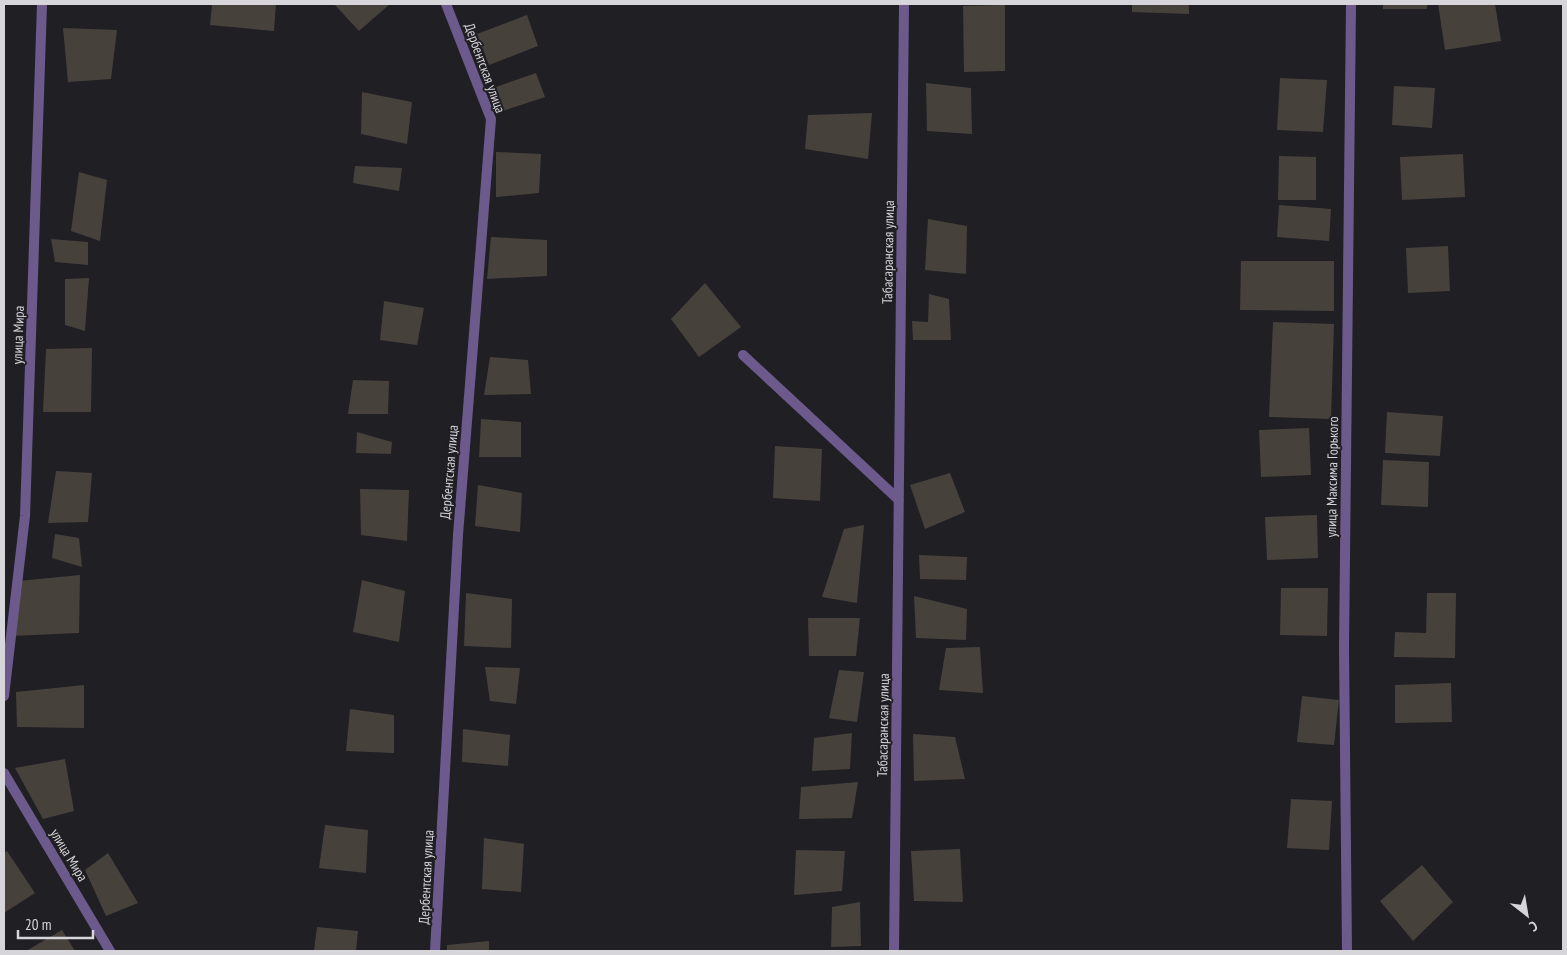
<svg xmlns="http://www.w3.org/2000/svg" width="1567" height="955" font-family="'PT Sans Narrow',sans-serif">
<style>
.building{fill:#47413c}
.lines{fill:none;stroke-linecap:round;stroke-linejoin:round}
.street{stroke:#6d5a8d;stroke-width:10}
.labels{text-anchor:middle;stroke-width:4;stroke-linejoin:round;paint-order:stroke}
.street-label{font-size:14px;fill:#d6d5d9;stroke:#201f24}
</style>
<rect width="100%" height="100%" fill="#201f24"/>
<!-- building -->
<path class="building" d="M212,4H276L274,31L210,25Z
M334,4H390L359,31Z
M1132,4H1189V14L1132,12Z
M1383,4H1427V9H1383Z
M1438,4H1495L1501,41L1445,50Z
M1005,5V71L964,72L963,6Z
M527,15L538,46L489,65L477,34Z
M63,28L117,30L111,79L68,82Z
M536,73L545,97L500,112L493,88Z
M1280,78L1327,80L1323,132L1277,130Z
M926,83L971,88L972,134L927,131Z
M1394,86L1435,88L1432,128L1392,125Z
M362,92L412,102L407,144L361,134Z
M872,113L868,159L805,149L808,115Z
M496,152L541,154L539,193L496,197Z
M1463,154L1465,197L1402,200L1400,157Z
M1279,156L1316,157V200H1278Z
M355,166L402,168L399,191L353,183Z
M79,172L107,180L100,241L71,231Z
M1279,205L1331,209L1329,241L1277,237Z
M928,219L967,226L966,274L925,270Z
M491,237L547,240V276L487,279Z
M51,239L88,242V265L55,262Z
M1448,246L1450,291L1408,293L1406,248Z
M1241,261H1334V311L1240,310Z
M89,278L85,331L65,325V279Z
M705,283L741,327L699,357L671,319Z
M929,294L949,299L951,340H913L912,321L928,322Z
M384,301L424,308L417,345L380,340Z
M1273,322L1334,324L1331,419L1269,417Z
M92,348L91,412H43L46,349Z
M490,357L528,360L531,394L484,395Z
M353,380L389,381L388,414H348Z
M1387,412L1443,416L1440,456L1385,453Z
M481,419L521,422V457H479Z
M1309,428L1311,475L1261,477L1259,430Z
M357,432L392,442L391,454L356,453Z
M775,446L822,449L820,501L773,498Z
M1383,460L1429,462L1428,507L1381,505Z
M56,471L92,473L88,522L48,523Z
M950,473L965,512L925,529L910,485Z
M478,485L522,493L520,532L475,526Z
M360,489L409,490L407,541L361,535Z
M1317,515L1318,558L1267,560L1265,517Z
M864,525L857,603L822,597L844,529Z
M55,534L79,538L82,567L52,558Z
M919,555L967,557L966,580L920,579Z
M80,575L79,633L11,636L18,581Z
M362,580L405,591L399,642L353,632Z
M1281,588H1328L1327,636L1280,635Z
M466,593L512,599L511,648L464,646Z
M1427,593H1456L1455,658L1394,657L1395,632L1426,633Z
M914,596L967,609L966,640L916,638Z
M808,618H860L856,656H809Z
M980,647L983,693L939,690L946,648Z
M485,667L520,668L516,704L490,701Z
M839,670L864,672L857,722L829,718Z
M1451,683L1452,722L1395,723V685Z
M84,685V728L17,727L16,692Z
M1302,696L1339,700L1334,745L1297,742Z
M350,709L394,715V753L346,751Z
M463,729L510,735L508,766L462,762Z
M852,733L850,769L812,771L814,738Z
M913,734L955,737L965,779L914,781Z
M65,759L74,811L43,819L15,768Z
M858,782L852,818L799,819L801,787Z
M1291,799L1332,801L1329,850L1287,848Z
M325,825L368,830L366,873L319,868Z
M484,838L524,844L521,892L482,889Z
M960,849L963,902L914,901L911,851Z
M796,850L845,851L842,891L794,895Z
M7,851L35,893L4,913V853Z
M108,853L138,903L106,916L85,870Z
M1422,865L1453,902L1413,941L1380,901Z
M860,902L861,946L831,947L832,907Z
M317,927L358,931L356,951H314Z
M62,930L75,951H26Z
M489,941V951H447V945Z"/>
<g class="lines">
<!-- street -->
<path class="street" d="M743,355L899,500
M4,696L25,516L42,4
M4,773L110,951
M435,951L458,535L491,119L446,4
M894,951L904,4
M1347,951L1344,648L1351,4"/>
</g>
<g class="labels">
<!-- street labels -->
<g class="street-label">
<text transform="translate(485 68) rotate(70)" y="5">Дербентская улица</text>
<text transform="translate(888 252) rotate(-89)" y="5">Табасаранская улица</text>
<text transform="translate(18 335) rotate(-88)" y="5">улица Мира</text>
<text transform="translate(449 472) rotate(-85)" y="5">Дербентская улица</text>
<text transform="translate(1332 477) rotate(-89)" y="5">улица Максима Горького</text>
<text transform="translate(883 725) rotate(-89)" y="5">Табасаранская улица</text>
<text transform="translate(69 855) rotate(59)" y="5">улица Мира</text>
<text transform="translate(426 877) rotate(-87)" y="5">Дербентская улица</text>
</g>
</g>
<!-- border -->
<rect width="1567" height="955" fill="none" stroke="#d6d5d9" stroke-width="10"/>
<!-- north arrow -->
<g transform="translate(1527 915) rotate(149)" stroke="#201f24" stroke-width="4" paint-order="stroke">
<path d="M0-4L9 19L0 12L-9 19Z" fill="#d6d5d9"/>
<text y="-8" font-size="14" font-weight="bold" text-anchor="middle" fill="#d6d5d9">С</text>
</g>
<!-- scale -->
<path d="M18 930v8h75v-8" fill="none" stroke="#d6d5d9" stroke-width="2.5"/>
<text x="25" y="930" font-size="15" fill="#d6d5d9" stroke="#201f24" stroke-width="4" paint-order="stroke">20 m</text>
</svg>
